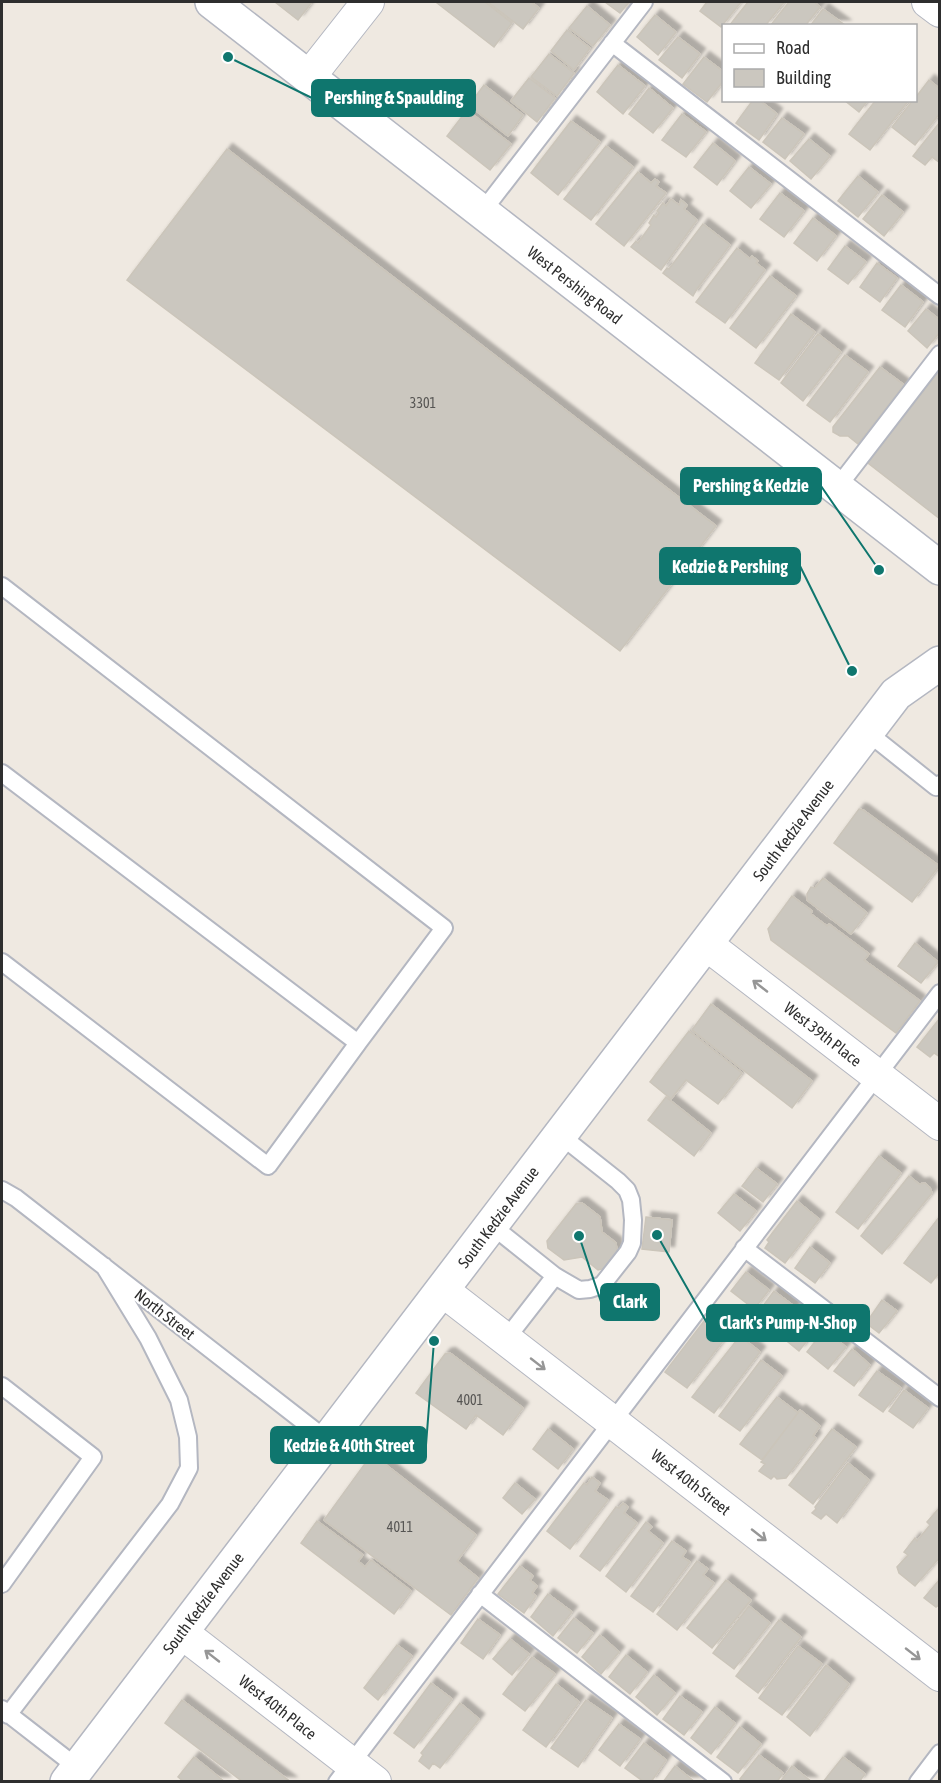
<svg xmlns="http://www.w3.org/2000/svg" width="941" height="1783" font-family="'Asap Condensed',sans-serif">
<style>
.building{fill:#cbc7bf;stroke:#cbc5ba;stroke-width:1.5;filter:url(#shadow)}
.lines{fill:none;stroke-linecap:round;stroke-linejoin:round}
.service-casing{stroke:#b4b7c1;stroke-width:20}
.minor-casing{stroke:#b4b7c1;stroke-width:34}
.tertiary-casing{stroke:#b4b7c1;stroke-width:36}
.secondary-casing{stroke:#b4b7c1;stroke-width:36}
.service{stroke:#fff;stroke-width:16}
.minor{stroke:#fff;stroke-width:32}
.tertiary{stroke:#fff;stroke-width:33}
.secondary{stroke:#fff;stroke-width:33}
.oneway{stroke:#969696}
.labels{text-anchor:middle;stroke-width:4.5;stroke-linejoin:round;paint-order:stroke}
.number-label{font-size:14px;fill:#555452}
.street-label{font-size:16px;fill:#2e2e2e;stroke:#fff}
.leader{fill:none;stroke:#0f766e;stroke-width:2}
.callout-dot{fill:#0f766e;stroke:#fff;stroke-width:2}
.callout{fill:#0f766e;stroke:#0f766e;stroke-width:2}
.callout-label{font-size:18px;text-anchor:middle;font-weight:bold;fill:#fff}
</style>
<defs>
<filter id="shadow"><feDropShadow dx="5.5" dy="-5.5" stdDeviation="1.5" flood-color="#0004"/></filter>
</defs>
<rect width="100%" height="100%" fill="#efe9e1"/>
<!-- building -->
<path class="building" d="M275,2H312L298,20Z
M438,2H485L512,23L494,47L437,3Z
M488,2H531L539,8L523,29Z
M605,2H629L620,13Z
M707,2H741L721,27L700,11Z
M748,2H784L765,26H729Z
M789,2H814L820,7L805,26H770Z
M587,6L610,25L593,46L569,28Z
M823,9L845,25L810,26Z
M655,15L676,32L658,55L637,37Z
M567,30L590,48L574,70L551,51Z
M678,37L700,54L682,78L659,60Z
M549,54L574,73L557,96L531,77Z
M704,57L724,72V80L707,102L683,84Z
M618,65L645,86L623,114L597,92Z
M529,78L555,98L537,122L511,101Z
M929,80L940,89V113L915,145L892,127L913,100H916V97Z
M484,85L523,115L508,136L469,105Z
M649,88L673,108L653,133L629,114Z
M753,100H759L777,114L759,140L736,123Z
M844,100H868L859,112Z
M876,100H909L870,150L849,134Z
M467,110L511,144L490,170L447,136Z
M682,114L706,132L686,157L662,140Z
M782,118L804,134L785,159L763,142Z
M571,121L600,142L558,195L531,173Z
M940,122V163L932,157L925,165L913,156Z
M809,139L830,156L811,179L790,161Z
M713,143L735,161L717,185L694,167Z
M606,146L633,167L591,220L564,199Z
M227,149L716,526L620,651L127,280Z
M749,167L771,184L751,208L730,191Z
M638,172L651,183L655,179L659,182L656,186L666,193L624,246L596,224Z
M858,176L878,192L858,217L838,201Z
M780,193L804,211L784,237L760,219Z
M882,195L903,212L884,236L863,219Z
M671,199L679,205L681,200L687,205L684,209L697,220L661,270L631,247L636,241L638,243L651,225L649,223L654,215L656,217L659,213L657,211L663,203L666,206Z
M813,218L836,236L817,261L794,243Z
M703,224L730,245L697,289L693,296L663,273L667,268L669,269Z
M845,246L866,262L848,284L828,269Z
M737,248L750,259L752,256L758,261L756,263L765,270L725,323L696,302Z
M877,263L897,278L880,302L860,287Z
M770,276L796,296L756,348L730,328Z
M901,285L923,302L905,327L882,310Z
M926,309L940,320V332L927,348L908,331Z
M791,314L815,332L779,380L755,363Z
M818,334L841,352L803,401L781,383Z
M845,355L868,372L830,422L807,405Z
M880,367L904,385L858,444L848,436H840L833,432V427Z
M940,370V519L868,463Z
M859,809L863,810L939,866L912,902L834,843Z
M823,878L867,913L851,934L807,900V894L811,887L815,888Z
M792,896L812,911L811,914L827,926L829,924L869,954L864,960L920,1001L896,1033L771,940L768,929Z
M915,943L938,962L921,983L898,966Z
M711,1004L812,1081L792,1108L692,1030Z
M940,1018V1057L934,1053L930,1057L917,1047Z
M689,1031L742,1073L718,1104L686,1080L671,1099L650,1082Z
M666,1097L711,1133L694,1156L648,1120Z
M879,1156L901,1173L858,1229L836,1212Z
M756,1168L777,1184L763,1202L742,1186Z
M909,1176L919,1184L925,1183L930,1188L932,1193L882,1254L861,1236Z
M734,1194L756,1211L740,1231L718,1213Z
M797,1201L819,1219L785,1263L765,1248L769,1242L767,1240Z
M582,1203L600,1217L602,1232L616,1243L617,1252L605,1268L598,1270L582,1257L564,1260L548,1248L547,1241L576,1204Z
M940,1216V1272L931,1283L904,1263Z
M646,1217L672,1220L669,1252L642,1249Z
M810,1247L830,1263L815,1283L795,1268Z
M746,1272L769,1290L754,1309L731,1291Z
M774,1291L795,1307L779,1329L757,1314Z
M882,1300L897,1311L879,1333L866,1323Z
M797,1311L817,1328L799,1351L778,1334Z
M708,1316L729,1333L687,1388L665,1372Z
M824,1330L846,1347L828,1369L807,1352Z
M740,1336L760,1352L714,1413L692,1397Z
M852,1349L870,1365L854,1386L834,1371Z
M450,1353L523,1408L503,1435L476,1415L466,1429L416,1393L445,1354Z
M761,1360L782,1376L740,1431L719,1416Z
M877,1371L901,1388L883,1412L859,1395Z
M904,1390L928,1408L913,1428L889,1411Z
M777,1397L798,1413L762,1460L740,1444Z
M800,1410L820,1426L813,1436L816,1438L786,1478L777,1479L774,1476L771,1479L759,1471L765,1464L761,1462Z
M548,1429L573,1449L558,1469L533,1449Z
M832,1429L856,1447L813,1504L789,1485Z
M372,1454L476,1535L457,1561L478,1578L451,1615L324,1520Z
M848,1463L869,1480L837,1523L826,1514L821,1519L812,1513L816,1509L815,1507Z
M592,1477L600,1483L595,1491L608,1500L570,1549L547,1531L584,1483L587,1485Z
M515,1483L535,1499L522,1514L503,1498Z
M623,1503L628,1507L624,1513L637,1523L600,1571L580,1556L616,1507L619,1508Z
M940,1507V1557L915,1586L899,1573L897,1567L908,1555L904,1552L915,1538L917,1541L930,1525L927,1522Z
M317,1521L363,1555L358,1561L365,1567L371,1560L411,1591L394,1614L301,1543Z
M646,1522L652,1527L648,1531L663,1543L626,1592L606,1576Z
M672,1541L686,1551L682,1557L690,1562L653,1612L631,1596Z
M697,1561L708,1569L703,1575L714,1583L677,1630L657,1614Z
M520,1566L533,1576L530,1580L537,1586L532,1593L536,1596L524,1613L498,1594Z
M940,1579V1604L936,1607L924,1598Z
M726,1580L751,1600L712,1648L687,1628Z
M548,1594L572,1612L553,1636L531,1617Z
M749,1606L770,1623L734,1669L713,1653Z
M574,1618L593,1633L577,1653L558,1638Z
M478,1619L500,1635L483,1659L461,1643Z
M779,1620L801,1637L758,1693L736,1676Z
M600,1635L619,1652L601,1674L582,1657Z
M510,1639L529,1654L512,1675L493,1659Z
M397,1645L412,1656L378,1700L364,1688Z
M798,1646L822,1664L782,1715L759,1698Z
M626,1655L647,1672L630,1694L609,1677Z
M532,1657L555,1674L525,1711L503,1694Z
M826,1665L849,1684L810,1736L787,1717Z
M654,1675L675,1693L657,1715L636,1697Z
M431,1683L452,1699L414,1748L394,1733Z
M556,1684L579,1702L546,1747L523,1730Z
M680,1696L702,1712L684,1735L663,1719Z
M182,1700L291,1782H243L165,1723Z
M586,1700L612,1718L578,1767L551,1748Z
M460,1703L479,1719L440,1768L433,1763L429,1769L419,1761L423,1755L421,1753Z
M715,1707L735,1723L711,1754L691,1738Z
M619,1724L640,1739L620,1766L599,1750Z
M740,1727L761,1744L738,1773L717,1757Z
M644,1743L666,1760L651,1782H644L625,1768Z
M759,1755L783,1773L777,1782H743L740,1779Z
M194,1757L225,1782H184L178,1777Z
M843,1757L865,1774L859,1782H823Z
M675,1766L695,1782H663Z
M792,1766L812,1782H780Z"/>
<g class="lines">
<!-- service casing -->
<g class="service-casing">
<path id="service" d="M612,43L940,296
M482,212L644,2
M836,489L940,354
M2,586L444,928L358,1043L2,773
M867,732L936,787L940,784
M2,962L268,1166L358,1043
M2,1190L16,1198L327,1440
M491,1225L555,1276L579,1290L590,1289L602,1285L628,1252L632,1243L633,1220L631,1200L627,1190L618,1181L560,1135
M744,1248L940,1398
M506,1339L555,1276
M2,1386L93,1457L2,1584
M480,1594L723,1782
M2,1709L78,1768
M8,1715L170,1504L189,1468L188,1437L179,1400L148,1338L104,1266
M337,1782L940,993
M918,1782L940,1753"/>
</g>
<!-- minor casing -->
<g class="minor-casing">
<path id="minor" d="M928,2L940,11
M309,77L368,2
M706,944L940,1124
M442,1290L940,1675
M181,1632L375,1782"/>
</g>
<!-- tertiary casing -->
<g class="tertiary-casing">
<path id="tertiary" d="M212,2L940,568"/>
</g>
<!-- secondary casing -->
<g class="secondary-casing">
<path id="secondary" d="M67,1782L896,694L940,663"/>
</g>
<!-- service -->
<use href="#service" class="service"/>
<!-- minor -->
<use href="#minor" class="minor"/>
<!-- tertiary -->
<use href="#tertiary" class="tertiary"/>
<!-- secondary -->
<use href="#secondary" class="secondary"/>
</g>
<!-- one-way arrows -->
<defs><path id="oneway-shaft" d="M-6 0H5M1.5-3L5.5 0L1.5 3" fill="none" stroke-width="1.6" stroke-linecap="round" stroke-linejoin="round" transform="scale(1.5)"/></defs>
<g class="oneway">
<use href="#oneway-shaft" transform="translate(760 986) rotate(-142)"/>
<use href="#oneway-shaft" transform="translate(538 1364) rotate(38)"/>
<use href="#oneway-shaft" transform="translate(759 1535) rotate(38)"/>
<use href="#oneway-shaft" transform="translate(913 1654) rotate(38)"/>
<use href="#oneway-shaft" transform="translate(212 1656) rotate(-142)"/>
</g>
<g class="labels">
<!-- number labels -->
<g class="number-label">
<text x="423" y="408">3301</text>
<text x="470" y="1405">4001</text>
<text x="400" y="1532">4011</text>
</g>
<!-- street labels -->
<g class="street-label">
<text transform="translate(575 285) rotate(38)" y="6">West Pershing Road</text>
<text transform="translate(793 830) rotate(-53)" y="6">South Kedzie Avenue</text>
<text transform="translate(823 1034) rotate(38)" y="6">West 39th Place</text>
<text transform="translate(498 1217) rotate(-53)" y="6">South Kedzie Avenue</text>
<text transform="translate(165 1314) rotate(38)" y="6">North Street</text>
<text transform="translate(691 1482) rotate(38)" y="6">West 40th Street</text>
<text transform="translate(203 1603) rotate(-53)" y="6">South Kedzie Avenue</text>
<text transform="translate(278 1707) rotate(38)" y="6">West 40th Place</text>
</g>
</g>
<!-- callouts -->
<path class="leader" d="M228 57L312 98M879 570L821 486M852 671L800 566M579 1236L601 1302M657 1235L707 1323M434 1341L426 1445"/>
<g class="callout-dot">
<circle cx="228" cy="57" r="6"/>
<circle cx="879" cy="570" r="6"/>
<circle cx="852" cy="671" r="6"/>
<circle cx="579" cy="1236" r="6"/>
<circle cx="657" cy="1235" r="6"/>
<circle cx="434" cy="1341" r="6"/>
</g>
<g class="callout">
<rect x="312" y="80" width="163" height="36" rx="6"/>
<rect x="681" y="468" width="140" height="36" rx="6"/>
<rect x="660" y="548" width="140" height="36" rx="6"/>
<rect x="601" y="1284" width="58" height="36" rx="6"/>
<rect x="707" y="1305" width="162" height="36" rx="6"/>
<rect x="271" y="1427" width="155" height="36" rx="6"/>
</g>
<g class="callout-label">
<text x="394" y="104">Pershing &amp; Spaulding</text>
<text x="751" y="492">Pershing &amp; Kedzie</text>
<text x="730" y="573">Kedzie &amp; Pershing</text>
<text x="630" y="1308">Clark</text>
<text x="788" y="1329">Clark's Pump-N-Shop</text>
<text x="349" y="1452">Kedzie &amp; 40th Street</text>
</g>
<!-- border -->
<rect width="941" height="1783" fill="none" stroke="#2e2e2e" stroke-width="6"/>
<!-- legend -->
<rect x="722" y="24" width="195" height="78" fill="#ffffff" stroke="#ababab" stroke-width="1.5"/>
<rect x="734" y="44" width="30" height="9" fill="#ffffff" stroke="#ababab" stroke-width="1.5"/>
<text x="776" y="54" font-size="18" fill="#2e2e2e">Road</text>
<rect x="734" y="69" width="30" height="18" fill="#cbc7bf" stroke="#ababab" stroke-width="1.5"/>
<text x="776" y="84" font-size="18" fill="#2e2e2e">Building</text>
</svg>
